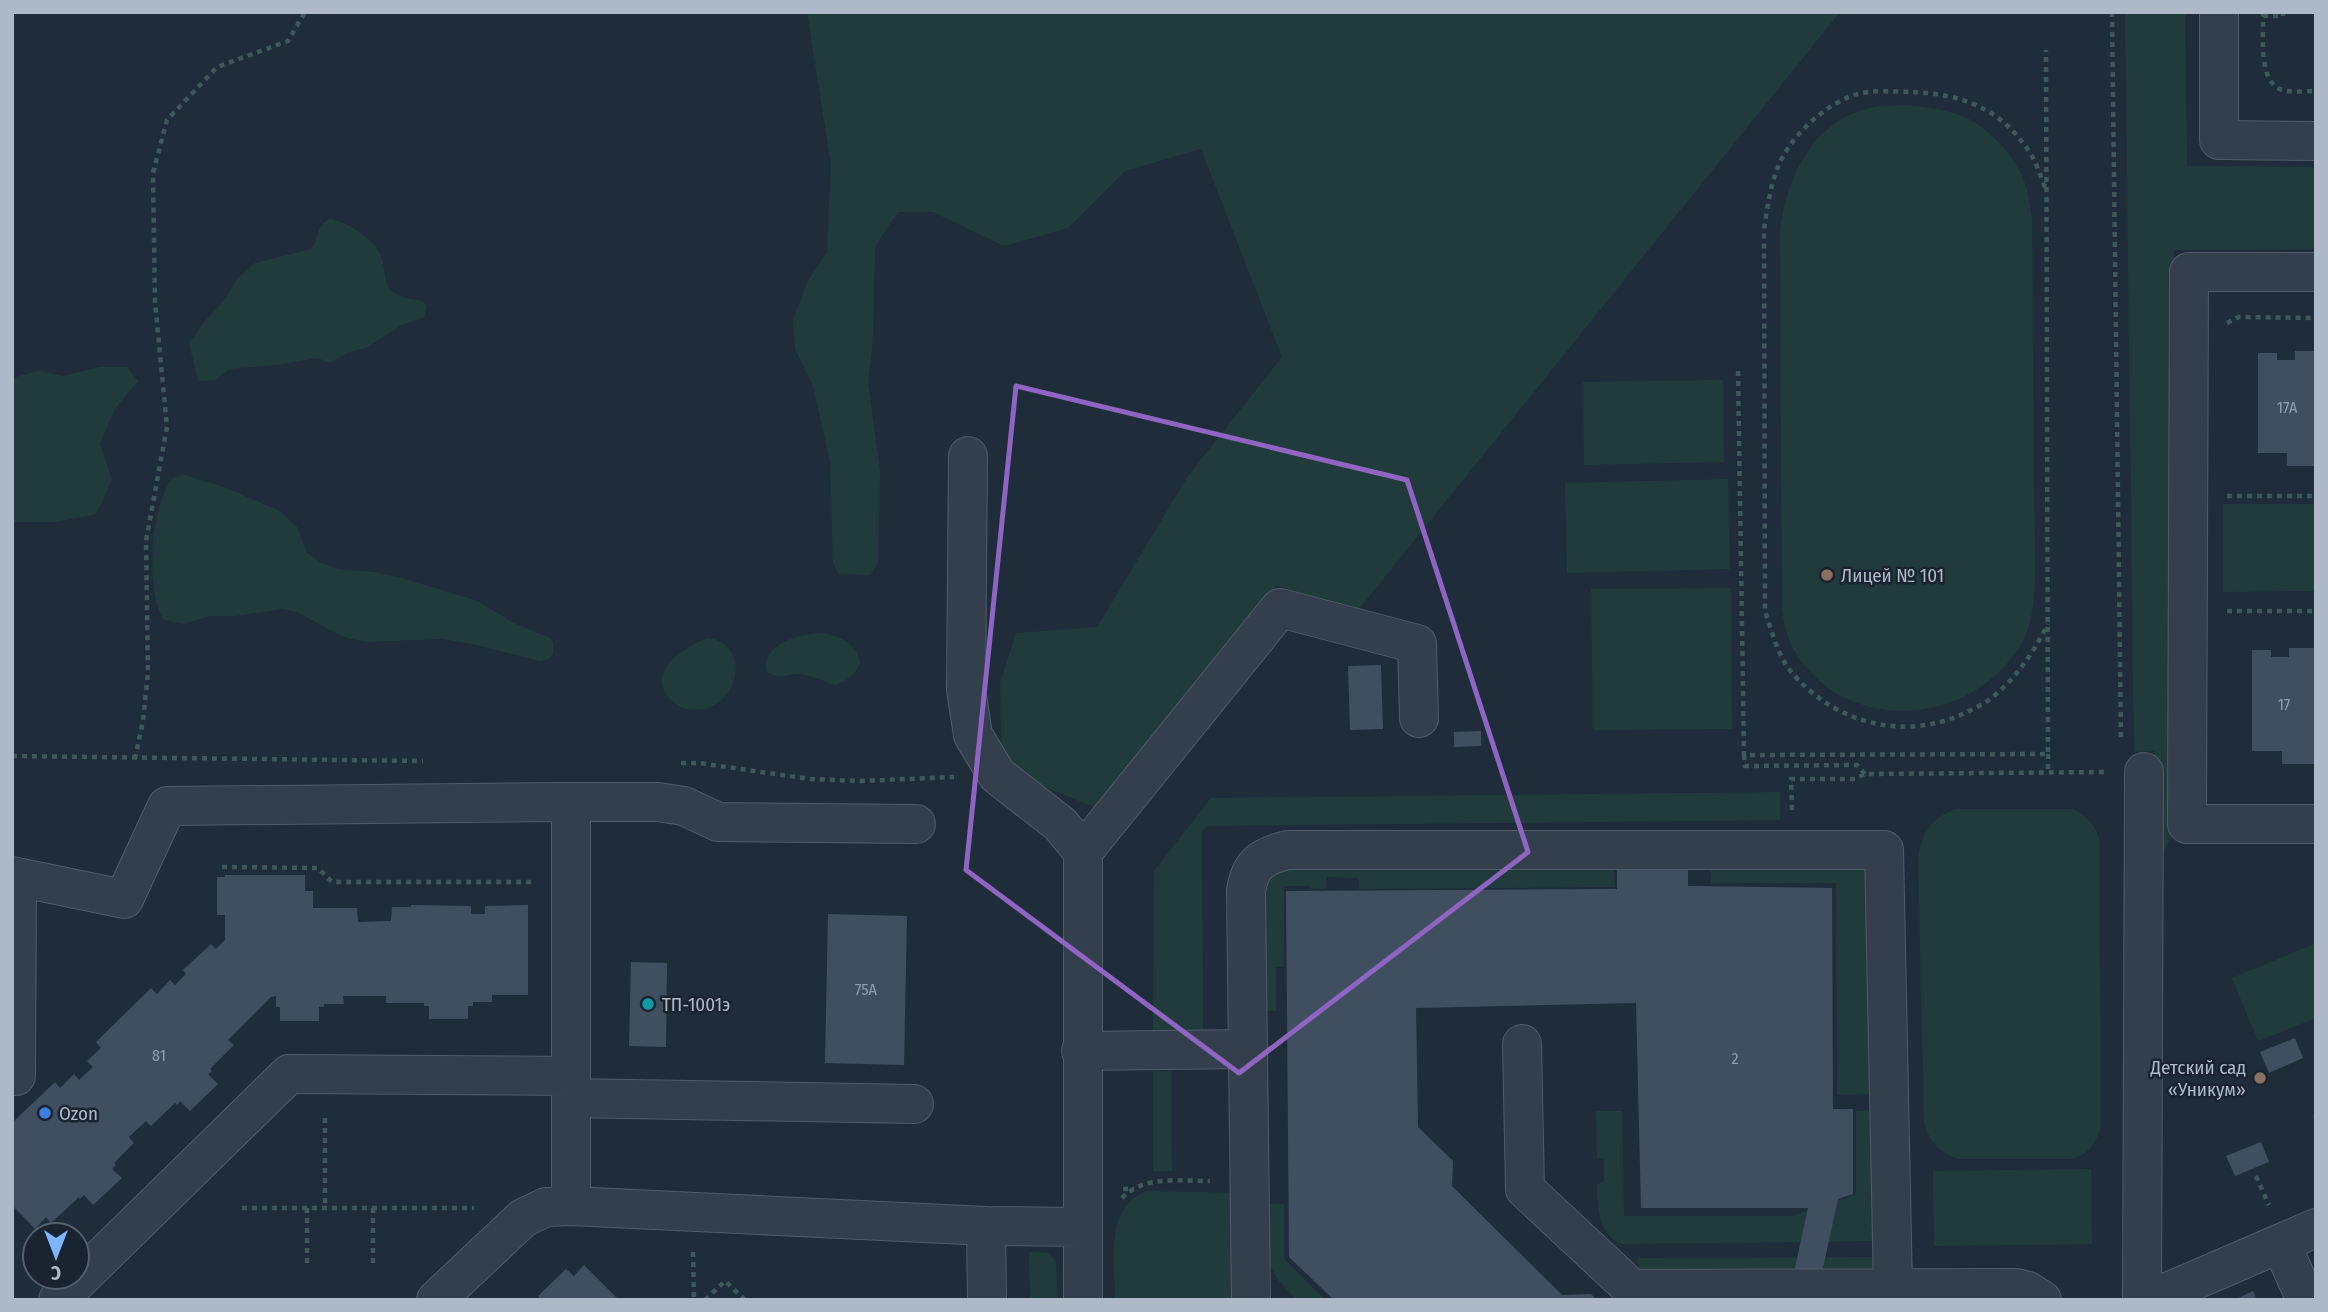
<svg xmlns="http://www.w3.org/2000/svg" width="2328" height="1312" font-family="'Fira Sans Condensed',sans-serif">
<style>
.green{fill:#213b3c}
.building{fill:#404f60}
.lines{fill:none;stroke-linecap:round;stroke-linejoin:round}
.minor-casing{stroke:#515c69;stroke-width:40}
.path{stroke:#3f585a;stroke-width:4.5;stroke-dasharray:5 5;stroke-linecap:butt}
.minor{stroke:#333f4c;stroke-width:38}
.marked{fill:none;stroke:#8f64c3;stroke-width:5;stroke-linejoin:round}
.education-dot{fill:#8d6e63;stroke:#192430;stroke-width:2.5}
.culture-dot{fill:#0f9aa8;stroke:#192430;stroke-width:2.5}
.shop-dot{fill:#3f7fe0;stroke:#192430;stroke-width:2.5}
.labels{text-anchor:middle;stroke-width:5;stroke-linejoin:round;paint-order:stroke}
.number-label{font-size:16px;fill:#929eae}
.poi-label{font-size:19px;fill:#aeb9c8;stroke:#192430;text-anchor:start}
</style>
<rect width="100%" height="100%" fill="#1f2d3b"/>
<!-- green -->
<path class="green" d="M807,12H1840L1355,614L1277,585L1094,807L1040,785L1002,755L1000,683L1016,633L1097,627L1188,476L1282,357L1201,149L1125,171L1068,228L1004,246L933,212H898L875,246L873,340L868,382L880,470L878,562L870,575L839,574L833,564L830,462L813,386L795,349L793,319L808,281L827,252L831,165Z
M2125,12H2185L2187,166L2316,167V249L2174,250L2172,835L2157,865L2154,751L2134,752Z
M1906,105C1925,107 1942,109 1960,115C1988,126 2018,158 2026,187C2029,197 2030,209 2032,219L2035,578C2034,598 2033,622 2023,640C1976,727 1846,738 1794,650C1787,638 1784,623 1782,609L1780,232C1787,176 1812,120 1874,107C1884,105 1896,106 1906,105Z
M330,219C346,221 373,239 380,254C387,268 381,284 396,294C404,299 414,299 423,301L427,306L424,317L402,325L366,348L349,352L329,363L318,358L277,365L229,369L215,380L198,381L189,343L204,322L221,304L237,279L255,263L311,249C319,239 316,224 330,219Z
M100,367H127L138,381L115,409L100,443L112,480L96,514L57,522H12V378L38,371L63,376Z
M1723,380L1724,462L1584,465L1583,382Z
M184,475L224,487L278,510L297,527L307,553L323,564L338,569L373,572L402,578L478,601L512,622L548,637L553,642V654L548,659L540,661L473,644L442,639L366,642L343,637L297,612L282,609L235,616H210L183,624L164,620C155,606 155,594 153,578C151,544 154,514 169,482L174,477Z
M1728,479L1730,569L1567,573L1565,483Z
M2223,504H2316V591L2223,592Z
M1731,588L1732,729L1593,730L1591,589Z
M819,633C837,634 859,643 860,664C854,675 848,680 836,685C823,682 810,673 796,674C784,675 778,679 767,672C760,644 799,635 819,633Z
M707,638C756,643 737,718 688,709C679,707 672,703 667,695C648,668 687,647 707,638Z
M1780,792V820L1207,826L1202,832L1203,1031L1153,1032L1154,871L1211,798Z
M1956,809H2072C2086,816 2095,823 2099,839L2101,1127C2095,1144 2089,1155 2070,1159H1959C1939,1152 1930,1143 1924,1123L1918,859C1921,834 1932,817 1956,809Z
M1711,862L1867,867L1875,1094L1837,1095L1836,883H1711Z
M1279,867H1614L1615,887L1359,889V878L1327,877L1326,889H1311L1310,886H1284V967H1276V1011H1262V888Z
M2316,943V1018L2258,1041L2232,978Z
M1153,1071H1171L1172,1171H1153Z
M1876,1110V1241L1621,1244C1598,1234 1597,1204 1597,1184L1604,1182V1158H1597L1596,1111H1622L1624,1216H1793L1856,1195V1111Z
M2091,1169L2092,1244L1934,1246L1933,1171Z
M1146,1191L1240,1193L1243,1300H1115C1115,1264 1104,1207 1146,1191Z
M1267,1204H1284V1259L1325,1300H1297L1278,1280L1269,1264Z
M1029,1252L1048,1253L1056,1261L1058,1300H1007L1030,1298Z
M1877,1257L1873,1270L1647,1272L1640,1269L1636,1258Z"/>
<!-- building -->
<path class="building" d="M2295,351H2316V466H2287V453H2258V353H2277V360H2295Z
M2289,648H2316V758H2314V764H2282V751H2252V650H2271V657H2289Z
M1381,665L1383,729L1350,730L1348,666Z
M1481,731V746L1454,747V732Z
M1617,869H1688V886L1832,888L1833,1109H1853V1194L1838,1199L1816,1300H1788L1808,1208H1641L1636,1003L1416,1008L1418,1127L1453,1161L1452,1186L1562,1295L1591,1294L1597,1300H1334L1289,1257L1286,891L1617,889Z
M225,875H305V891H313V908H357L358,922L391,921L392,907H411V905L471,906V914H485V906L528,905V995H492V1002H473V1006H468V1019H429V1006H424V1003H386V996H343L344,1004H324V1007H319V1021H280V1007H276V996L271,997L228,1040L234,1045L210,1069L212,1071L208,1074L218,1084L190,1111L180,1101L177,1105L175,1103L151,1126L146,1121L129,1137L134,1143L114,1163L116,1165L112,1169L122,1178L93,1205L84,1195L80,1199L79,1197L51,1223L46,1217L35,1229L12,1205V1123L55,1082L60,1088L74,1074L79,1080L93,1067L87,1061L101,1048L96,1042L151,988L157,994L170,980L175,985L186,974L183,970L211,944L216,949L225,940V915H217V877H225Z
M828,914L907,916L904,1065L825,1063Z
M631,962L667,963L666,1047L629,1046Z
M2295,1038L2303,1058L2269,1073L2260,1052Z
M2261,1142L2269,1162L2235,1176L2226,1156Z
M584,1265L619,1300H541L538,1296L566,1269L574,1276Z
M2253,1291L2257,1300H2234Z"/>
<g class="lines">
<!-- minor casing -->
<g class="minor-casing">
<path id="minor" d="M2219,12V140L2316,141
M2316,272H2189L2187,824H2316
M968,456L966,689L973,735L997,775L1060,824L1083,852
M12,876L17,877L16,1076H12
M17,877L124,899L167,806L571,802
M1522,1044L1525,1189L1632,1289L2016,1288L2028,1291L2042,1300
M1081,1051L1247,1049
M571,1098L914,1104
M571,1206V802H658L684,806L718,822L916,824
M986,1226L1082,1227
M2281,1244L2306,1300
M58,1300L289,1074L571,1076
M436,1300L523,1218L546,1207L571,1206L986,1226L987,1300
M1083,1300V852L1280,608L1417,644L1419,718
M1251,1300L1246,891C1250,864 1262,856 1288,850H1884L1893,1289
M2142,1300L2144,772
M2149,1300L2316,1228"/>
</g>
<!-- path -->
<path class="path" d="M2112,12L2121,740
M2263,12C2264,33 2257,82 2282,90C2292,93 2305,91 2316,91
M2263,16H2283V12
M2045,187C2040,176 2037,163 2030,153C2002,109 1963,94 1912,92C1895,92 1871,89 1854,95C1824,105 1789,138 1778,167C1770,187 1767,209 1764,230L1765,611C1772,632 1778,657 1793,674C1836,724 1906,742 1967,712C1974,708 1983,705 1990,699C2016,679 2033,653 2048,624
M2227,323L2239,317L2316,318
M1738,371L1744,755L2048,754L2046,50
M2227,496H2316
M2227,611H2316
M2048,754V773
M1744,755L1745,766L1857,765L1865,774
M12,756L423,761
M135,759L143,721L148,673L146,541L167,427L155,302L153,173L167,120L217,67L288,41L305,12
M681,763H699L810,779L860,781L954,777
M1792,810L1791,779H1855L1865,774L2107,772
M222,867L318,868L332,882H534
M2316,1115V1119
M325,1118V1208
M2256,1176L2269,1205
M1123,1189H1134
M1122,1198C1144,1175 1180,1181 1210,1181
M242,1208H474
M373,1208V1266
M693,1252L694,1300
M307,1263V1208
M705,1300L725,1281L745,1300"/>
<!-- minor -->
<use href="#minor" class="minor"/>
</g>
<!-- marked area -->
<path class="marked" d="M1016,386L1407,480L1528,852L1239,1073L966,870Z"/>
<!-- markers -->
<g class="education-dot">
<circle cx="1827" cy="575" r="7"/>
<circle cx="2260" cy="1078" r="7"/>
</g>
<circle class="culture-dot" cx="648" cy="1004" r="7"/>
<circle class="shop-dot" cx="45" cy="1113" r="7"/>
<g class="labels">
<!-- number labels -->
<g class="number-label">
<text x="2287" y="413">17А</text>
<text x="2284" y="710">17</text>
<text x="866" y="995">75А</text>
<text x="159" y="1061">81</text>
<text x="1735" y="1064">2</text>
</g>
<!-- poi labels -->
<g class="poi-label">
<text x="1841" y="582">Лицей № 101</text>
<text x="662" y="1011">ТП-1001э</text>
<text x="2246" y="1074" text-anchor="end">Детский сад<tspan x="2246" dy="22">«Уникум»</tspan></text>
<text x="59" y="1120">Ozon</text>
</g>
</g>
<!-- border -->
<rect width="2328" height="1312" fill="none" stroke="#aeb9c8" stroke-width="28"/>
<!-- north arrow -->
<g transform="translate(56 1256) rotate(180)"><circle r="33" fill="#192430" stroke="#55606d" stroke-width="2"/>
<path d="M0-5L12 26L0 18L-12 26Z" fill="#7cb6ff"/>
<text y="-10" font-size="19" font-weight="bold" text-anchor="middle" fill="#aeb9c8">С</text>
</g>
</svg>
